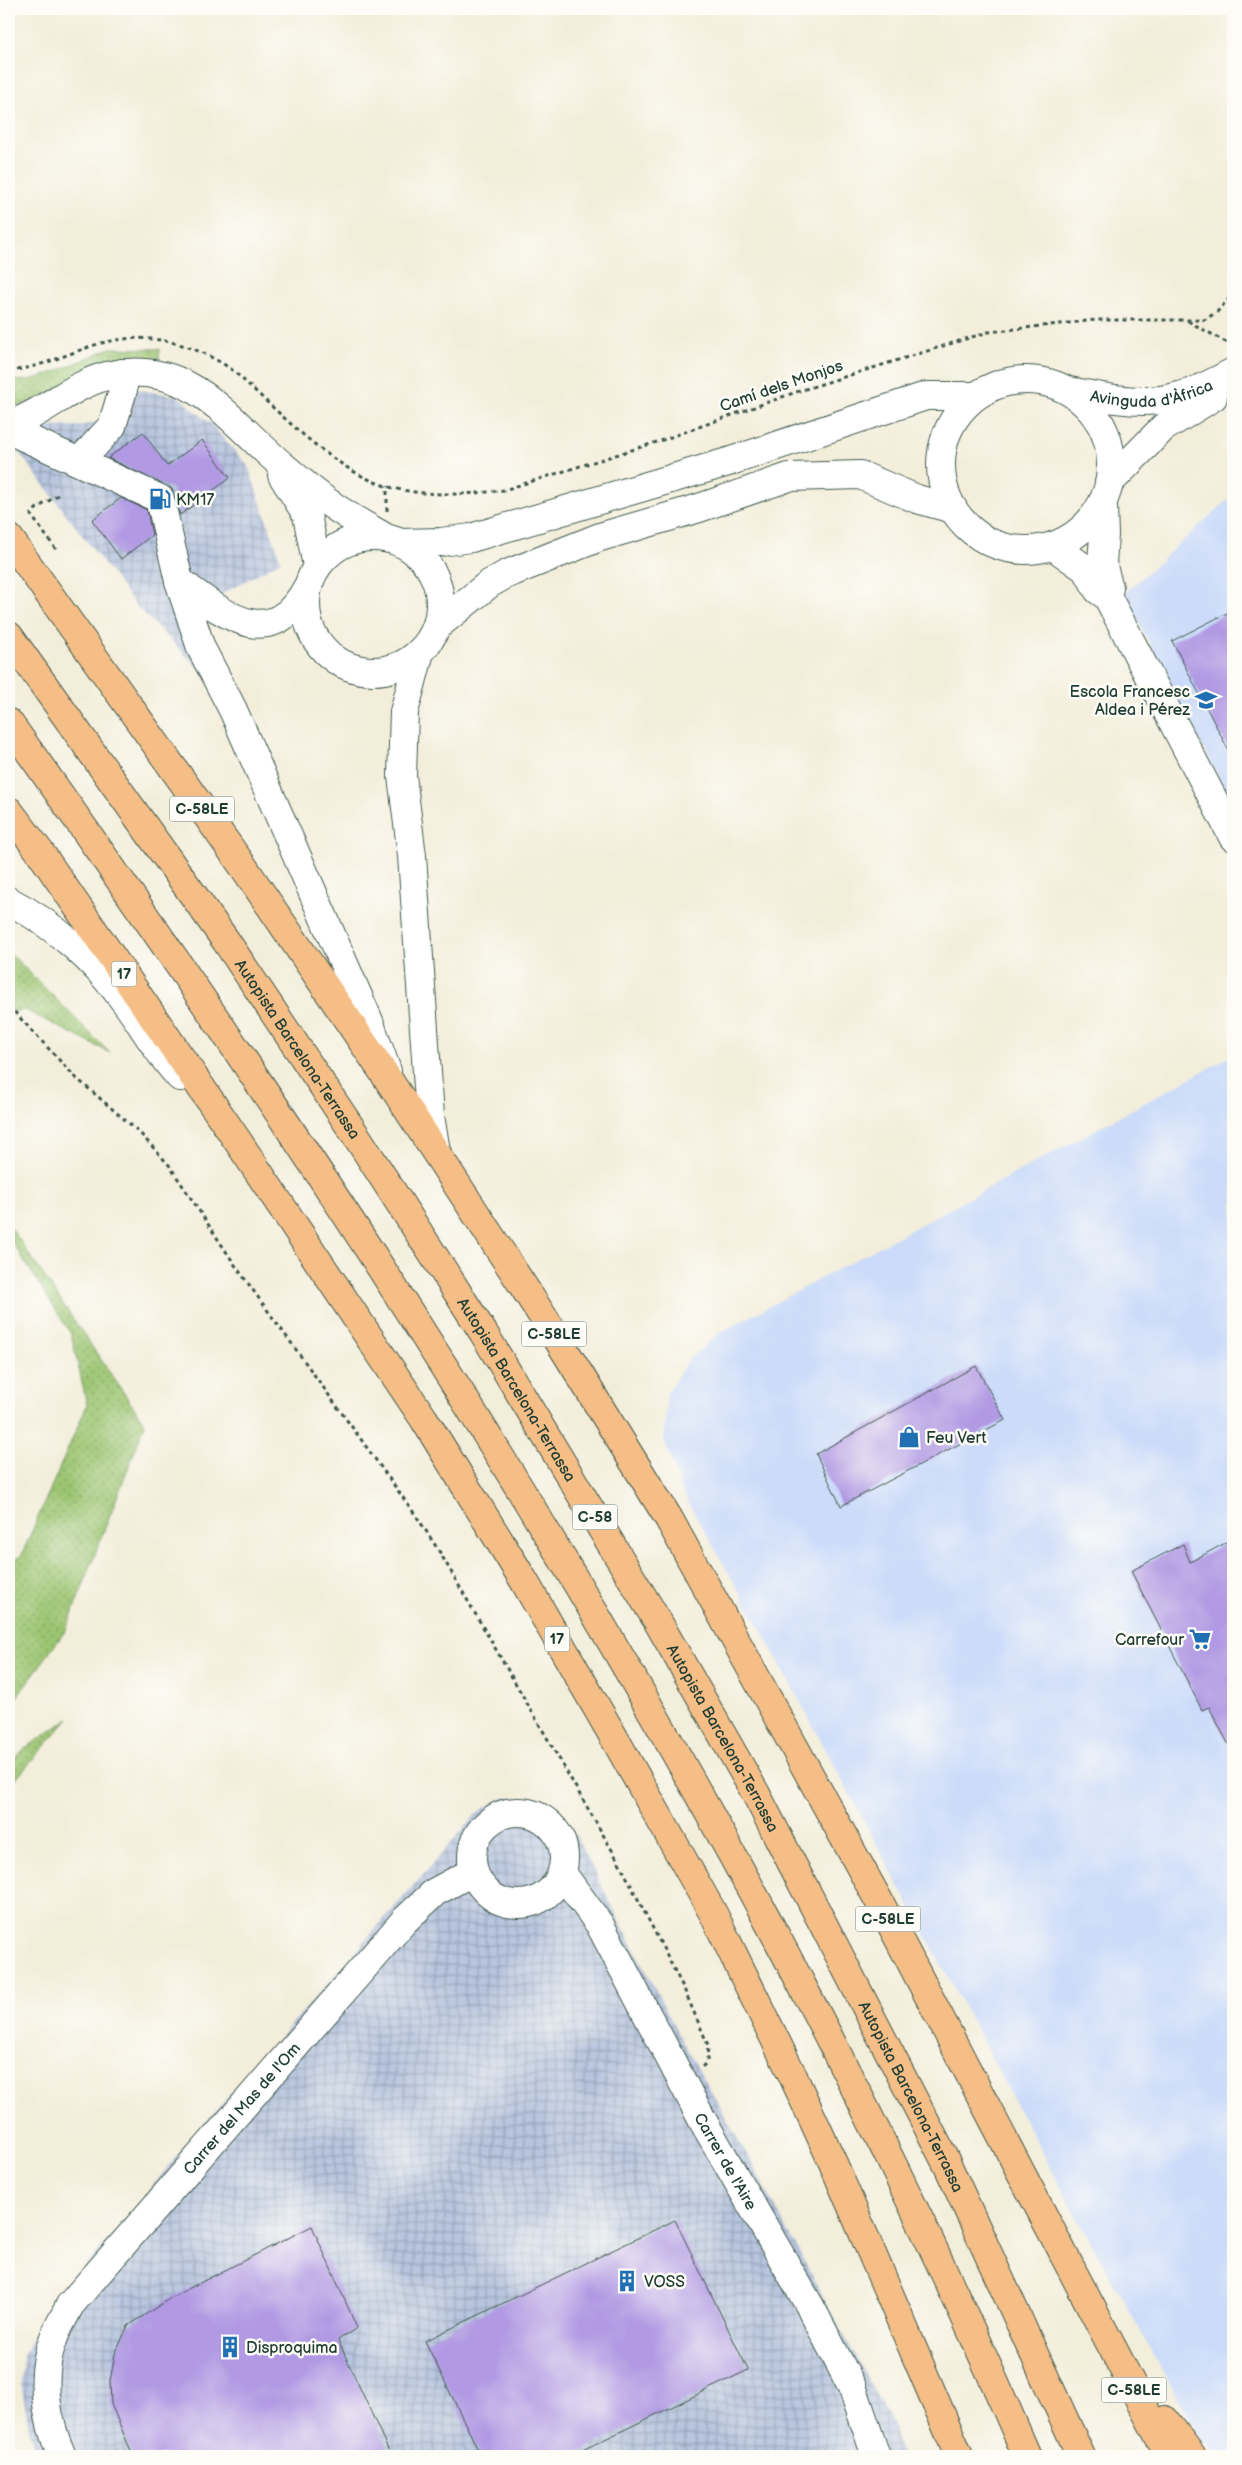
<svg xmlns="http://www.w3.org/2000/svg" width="1242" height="2465" font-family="'Balsamiq Sans',sans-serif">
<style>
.built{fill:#cbdbf9}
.industrial{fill:url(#industrial-grid)}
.grass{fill:url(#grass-dots);stroke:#5d8152}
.building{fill:#b19ae3}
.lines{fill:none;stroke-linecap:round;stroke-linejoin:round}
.minor-casing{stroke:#3f584d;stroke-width:30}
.highway-casing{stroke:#3f584d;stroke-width:30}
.path{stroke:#3f584d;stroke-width:3;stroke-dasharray:4 4;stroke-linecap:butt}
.minor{stroke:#fff;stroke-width:28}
.highway{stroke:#f5be86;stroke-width:28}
.labels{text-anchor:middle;stroke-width:5;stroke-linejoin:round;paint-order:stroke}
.shield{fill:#fdfcf7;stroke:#62766e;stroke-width:1}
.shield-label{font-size:15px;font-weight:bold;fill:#1f3d34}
.street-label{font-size:16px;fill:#1f3d34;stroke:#fdfcf7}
.poi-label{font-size:16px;fill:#1f3d34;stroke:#fdfcf7;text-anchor:start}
</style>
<defs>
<pattern id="industrial-grid" width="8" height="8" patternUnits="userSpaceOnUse" patternTransform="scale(1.25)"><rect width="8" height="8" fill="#b7c5de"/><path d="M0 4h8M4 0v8" fill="none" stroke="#94a1b5"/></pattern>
<pattern id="grass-dots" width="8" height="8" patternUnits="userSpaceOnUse" patternTransform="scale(1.25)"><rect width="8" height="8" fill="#9bc571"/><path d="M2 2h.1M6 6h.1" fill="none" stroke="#7ea15e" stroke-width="1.8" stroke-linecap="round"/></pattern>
</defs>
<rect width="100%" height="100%" fill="#fdfcf7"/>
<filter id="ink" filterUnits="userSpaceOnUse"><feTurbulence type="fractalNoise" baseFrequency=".02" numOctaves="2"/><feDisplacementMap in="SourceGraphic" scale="10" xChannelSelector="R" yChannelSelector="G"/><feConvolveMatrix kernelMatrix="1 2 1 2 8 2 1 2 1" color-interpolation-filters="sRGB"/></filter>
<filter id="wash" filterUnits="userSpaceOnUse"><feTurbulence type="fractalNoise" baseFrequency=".0096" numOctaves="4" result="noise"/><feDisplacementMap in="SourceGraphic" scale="20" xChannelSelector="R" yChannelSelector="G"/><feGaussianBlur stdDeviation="1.12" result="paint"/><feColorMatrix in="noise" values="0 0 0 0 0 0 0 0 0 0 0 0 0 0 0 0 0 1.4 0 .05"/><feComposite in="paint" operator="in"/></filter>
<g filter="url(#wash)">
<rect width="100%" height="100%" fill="#f3eeda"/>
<!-- built -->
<path class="built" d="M1233,495V805L1124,594Z
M1233,1055V2456H1216L1197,2433L1069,2202L768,1642L682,1491L664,1439L667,1393L688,1360L720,1333Z"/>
<!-- industrial -->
<path class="industrial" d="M135,389L177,396L211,424L248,466L281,561L222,594L203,609L220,660L201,670L137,607L11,442L23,421L42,427L81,426L97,422L112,405L107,392Z
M503,1798L535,1799L558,1812L577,1838L679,2035L746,2153L894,2428L902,2456H40L30,2435L21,2382L23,2355L54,2301L120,2226L184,2147L479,1811Z"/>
<!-- grass -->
<path class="grass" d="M110,348L160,349L159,359L121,358L102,364L40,398L9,409V380C38,385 82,359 110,348Z
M9,952L110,1053L25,1010L9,1012Z
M9,1225L145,1424L66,1630L9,1708V1566L21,1556L87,1405L71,1334L9,1237Z
M69,1718L9,1787V1765L23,1750Z"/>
<g id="blocks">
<!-- building -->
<path class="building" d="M143,432L167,466L202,440L230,478L180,515L172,489L108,458Z
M121,498L147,510L152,535L121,559L92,520Z
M1227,613L1233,625V759L1172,641Z
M976,1366L1005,1420L841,1506L816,1454Z
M1233,1539V1753L1209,1707L1202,1710L1131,1571L1183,1544L1190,1562Z
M675,2220L748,2370L570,2456H481L425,2341Z
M312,2226L357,2328L338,2340L391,2456H133L111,2404L110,2381L115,2354L128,2326L172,2297Z"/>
</g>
</g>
<g filter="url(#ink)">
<use href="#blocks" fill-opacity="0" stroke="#3f584d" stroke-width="1"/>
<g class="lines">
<!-- minor casing -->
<g class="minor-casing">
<g id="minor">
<circle cx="1026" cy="465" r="85"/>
<path id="s1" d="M1069,391C1142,405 1167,409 1233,372"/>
<path d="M9,425C45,413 73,383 111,375C191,359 230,422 283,466C297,478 310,489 325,500C343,514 366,526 386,538"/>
<path d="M9,430L160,499L179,581L201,648L233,710L369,1021L387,1071"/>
<path d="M80,461L112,426L123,390L122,373"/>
<path d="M282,475L307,515L317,566"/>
<path d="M1109,483L1163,428L1213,397"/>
<path d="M1103,505L1104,535L1102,563L1109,588L1107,594"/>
<circle cx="373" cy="604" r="67"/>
<path d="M401,543L441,542L471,538L728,462L926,396H975"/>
<path d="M1053,546L1087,570L1098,590L1107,596L1233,837"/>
<path d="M179,581C225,615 271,655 308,586"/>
<path d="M437,626L489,584L507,574L600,537L699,508L789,477L860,475L917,499L953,509"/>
<path d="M420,652L404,712L402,776L412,856L430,1116L436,1151"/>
<path d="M9,901C54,924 96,962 126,1003C144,1027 159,1055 180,1077"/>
<circle cx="518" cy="1858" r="46"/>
<path id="s2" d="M562,1873L600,1925L704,2123L811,2308L853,2389L876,2456"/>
<path id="s3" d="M62,2456C46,2420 39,2377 53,2340C57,2328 65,2316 70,2305L405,1920L435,1892L474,1871"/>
</g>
</g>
<!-- highway casing -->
<g class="highway-casing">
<g id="highway">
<path d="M9,538L245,869L390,1082L557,1338L669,1519L880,1903L1169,2456"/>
<path id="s4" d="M9,636L226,941L359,1140L483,1332L658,1622L756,1794L948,2166L1081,2456"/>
<path d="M9,723C399,1268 761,1839 1027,2456"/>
<path d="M9,811L40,852L237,1140L424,1419L523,1579L616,1741L713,1913L792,2074L833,2163L959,2456"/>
<path d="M1165,2420L1192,2456"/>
</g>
</g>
<!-- path -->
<path class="path" d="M1188,321L1233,346
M9,371C38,368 62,356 89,347C139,329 188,340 231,369C276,408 329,468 386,486C422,497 468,495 504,490L657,442L799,391L988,332L1096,320H1204L1217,312L1233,294
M58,495L36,509L31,515L58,552
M387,511V486
M9,1006L75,1077L138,1131L169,1165L237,1268L417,1517L439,1551L620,1864L684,1989L708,2045L707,2062L702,2067"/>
<!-- minor -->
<use href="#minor" class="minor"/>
<!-- highway -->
<use href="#highway" class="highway"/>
</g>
</g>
<!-- icons -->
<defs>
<g id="fuel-bare" transform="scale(1.725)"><path d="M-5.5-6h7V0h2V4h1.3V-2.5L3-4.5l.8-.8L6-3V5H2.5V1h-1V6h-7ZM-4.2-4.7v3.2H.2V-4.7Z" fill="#1f6fb2" stroke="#fdfcf7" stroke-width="2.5" paint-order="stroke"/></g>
<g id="school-bare" transform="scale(1.725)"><path d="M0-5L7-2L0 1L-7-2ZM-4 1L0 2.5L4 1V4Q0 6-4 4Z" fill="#1f6fb2" stroke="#fdfcf7" stroke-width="2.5" paint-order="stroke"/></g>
<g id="shop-bare" transform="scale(1.725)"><path d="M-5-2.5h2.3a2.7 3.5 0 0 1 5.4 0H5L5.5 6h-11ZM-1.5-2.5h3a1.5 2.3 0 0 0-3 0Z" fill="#1f6fb2" stroke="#fdfcf7" stroke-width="2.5" paint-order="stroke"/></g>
<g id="supermarket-bare" transform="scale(1.725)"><path d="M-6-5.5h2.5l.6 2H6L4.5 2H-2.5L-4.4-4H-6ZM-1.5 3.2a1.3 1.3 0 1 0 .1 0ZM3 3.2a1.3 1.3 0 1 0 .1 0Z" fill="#1f6fb2" stroke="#fdfcf7" stroke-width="2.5" paint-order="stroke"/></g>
<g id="building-bare" transform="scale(1.725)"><path d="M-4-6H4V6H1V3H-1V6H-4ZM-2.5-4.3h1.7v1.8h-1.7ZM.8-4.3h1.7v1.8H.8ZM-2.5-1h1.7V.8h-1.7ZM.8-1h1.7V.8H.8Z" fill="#1f6fb2" stroke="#fdfcf7" stroke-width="2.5" paint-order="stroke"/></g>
</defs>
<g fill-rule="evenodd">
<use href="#fuel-bare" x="160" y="499"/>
<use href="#school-bare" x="1206" y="700"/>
<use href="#shop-bare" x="909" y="1437"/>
<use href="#supermarket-bare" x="1200" y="1639"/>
<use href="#building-bare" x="627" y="2281"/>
<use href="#building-bare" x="230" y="2347"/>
</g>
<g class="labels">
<!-- shield labels -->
<g class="shield">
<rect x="169.5" y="796.5" width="65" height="25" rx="4"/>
<rect x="111.5" y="961.5" width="25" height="25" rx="4"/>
<rect x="521.5" y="1321.5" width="65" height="25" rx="4"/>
<rect x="572.5" y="1504.5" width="45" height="25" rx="4"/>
<rect x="544.5" y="1626.5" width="25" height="25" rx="4"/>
<rect x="855.5" y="1906.5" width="65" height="25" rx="4"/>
<rect x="1101.5" y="2377.5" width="65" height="25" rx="4"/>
</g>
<g class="shield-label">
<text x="202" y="814">C-58LE</text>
<text x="124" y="979">17</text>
<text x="554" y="1339">C-58LE</text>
<text x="595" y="1522">C-58</text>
<text x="557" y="1644">17</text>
<text x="888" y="1924">C-58LE</text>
<text x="1134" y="2395">C-58LE</text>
</g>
<!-- street labels -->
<g class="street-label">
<text transform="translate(781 385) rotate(-19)" y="6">Camí dels Monjos</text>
<text dy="6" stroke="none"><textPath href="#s1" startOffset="84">Avinguda d'Àfrica</textPath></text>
<text dy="6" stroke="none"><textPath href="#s4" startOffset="504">Autopista Barcelona-Terrassa</textPath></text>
<text dy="6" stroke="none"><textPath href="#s4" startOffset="909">Autopista Barcelona-Terrassa</textPath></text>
<text dy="6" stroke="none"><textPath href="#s4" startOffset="1314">Autopista Barcelona-Terrassa</textPath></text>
<text dy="6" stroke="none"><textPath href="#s4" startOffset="1719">Autopista Barcelona-Terrassa</textPath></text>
<text dy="6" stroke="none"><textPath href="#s3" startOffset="419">Carrer del Mas de l'Om</textPath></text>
<text dy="6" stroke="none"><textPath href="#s2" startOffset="332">Carrer de l'Aire</textPath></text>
</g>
<!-- poi labels -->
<g class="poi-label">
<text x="176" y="505">KM17</text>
<text x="1190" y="697" text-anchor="end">Escola Francesc<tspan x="1190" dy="18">Aldea i Pérez</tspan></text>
<text x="926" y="1443">Feu Vert</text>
<text x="1184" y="1645" text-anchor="end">Carrefour</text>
<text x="644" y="2287">VOSS</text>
<text x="246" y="2353">Disproquima</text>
</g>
</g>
<!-- margin -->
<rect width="1242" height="2465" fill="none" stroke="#fdfcf7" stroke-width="30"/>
</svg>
